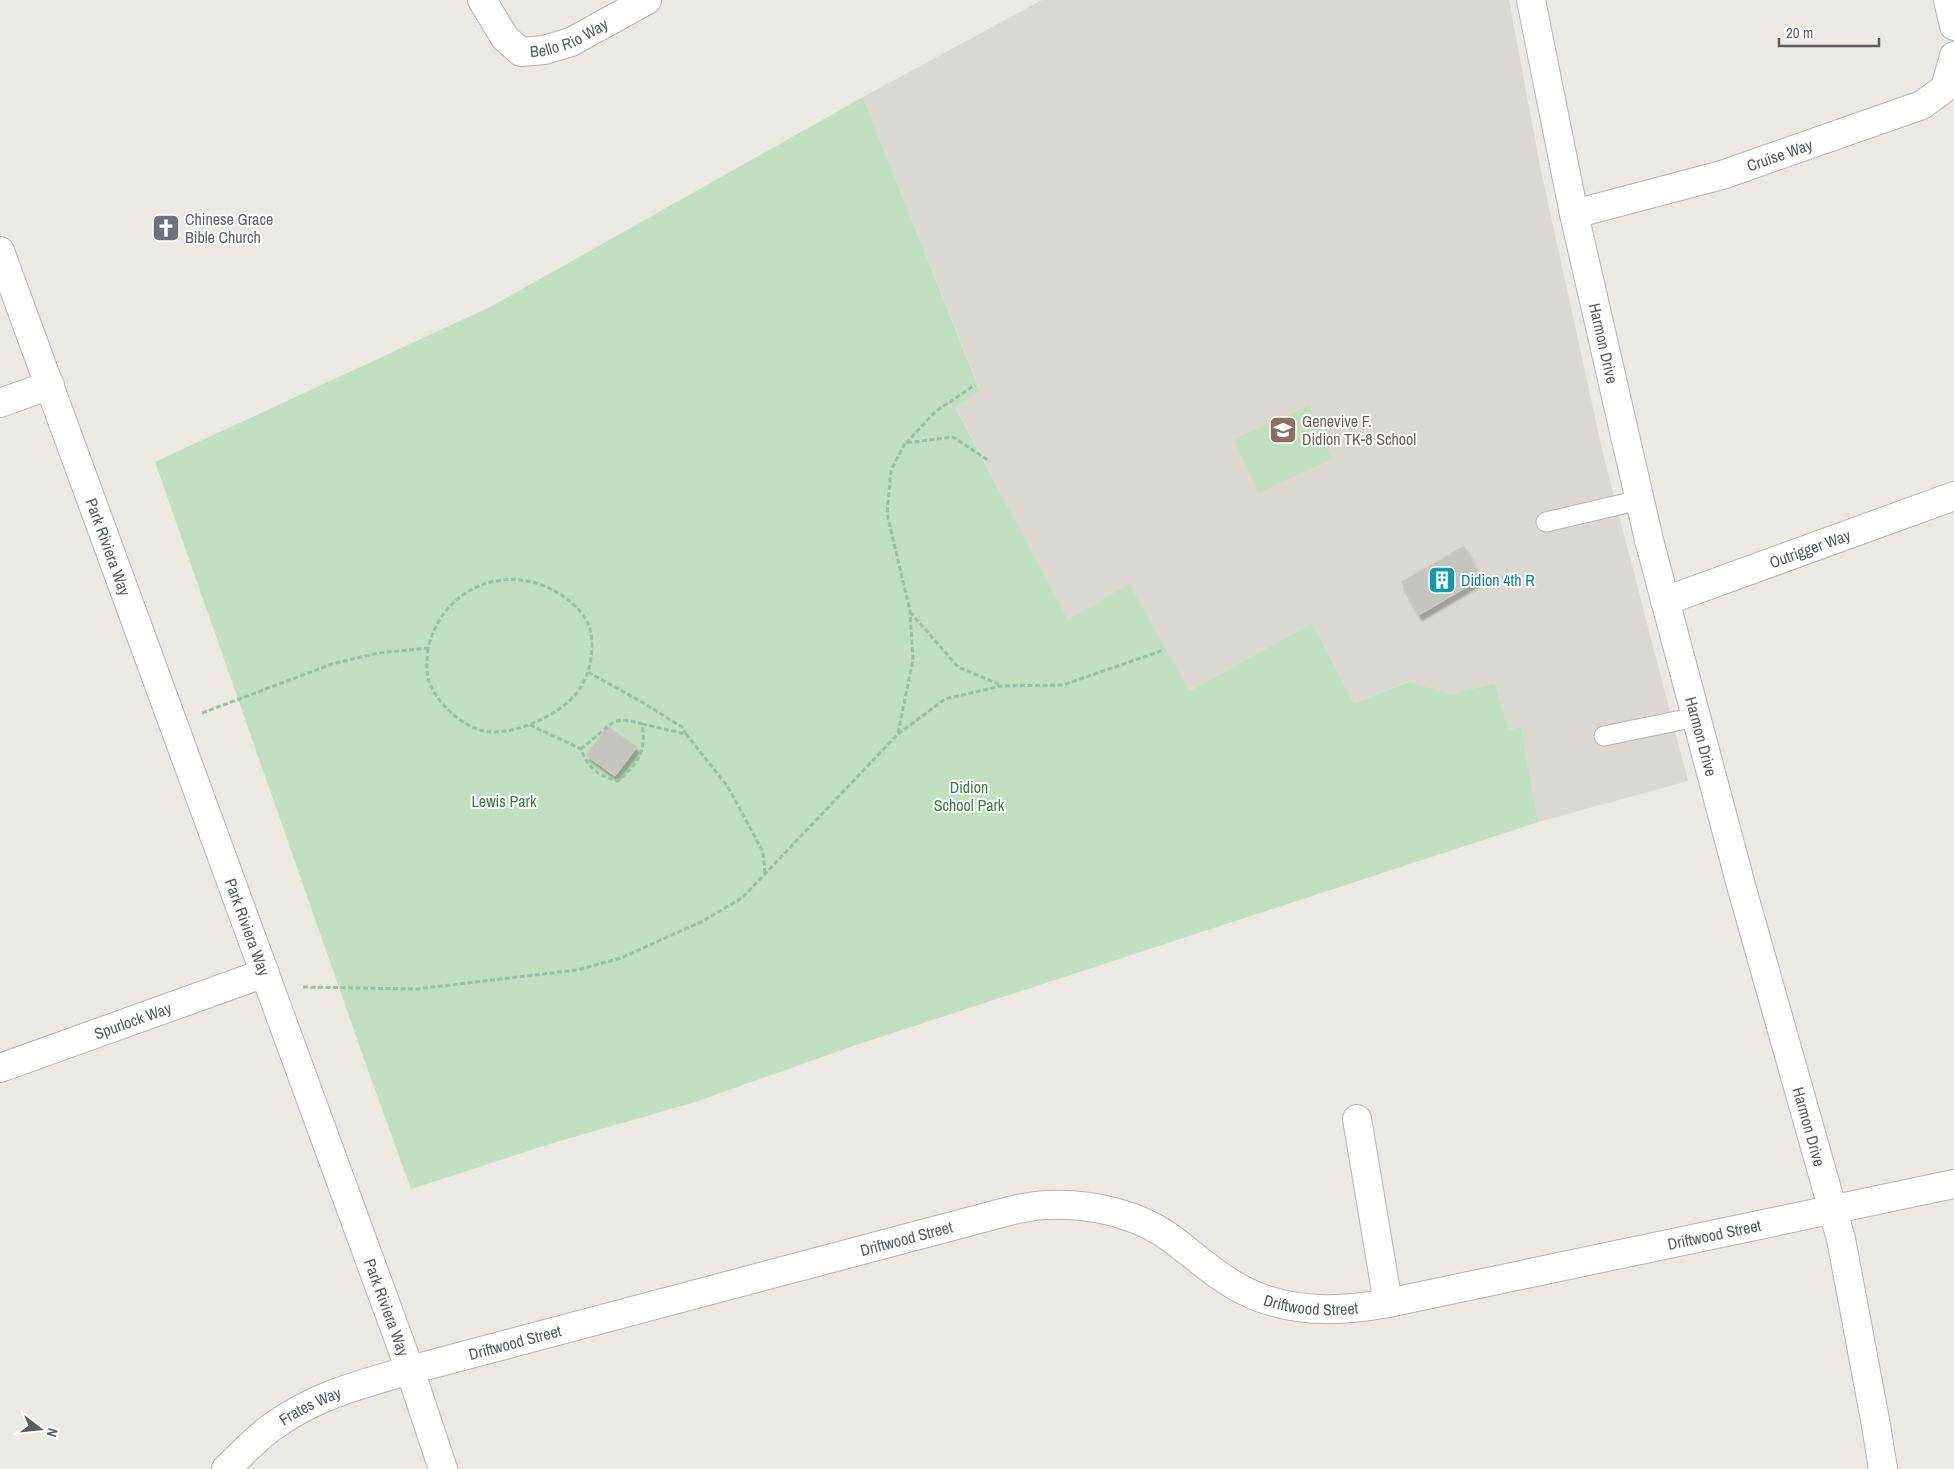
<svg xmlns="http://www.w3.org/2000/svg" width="1954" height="1469" font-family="'Archivo Narrow',sans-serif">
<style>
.education{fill:#dad8d0}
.green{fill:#c0e0c1}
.building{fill:#c6c4be;stroke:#cfcac1;filter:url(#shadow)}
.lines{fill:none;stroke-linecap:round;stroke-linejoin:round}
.service-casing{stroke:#b2b4b7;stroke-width:21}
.minor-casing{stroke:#b2b4b7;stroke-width:30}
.path{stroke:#9ac0a6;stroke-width:3;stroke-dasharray:5 2.5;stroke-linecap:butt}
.service{stroke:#fff;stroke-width:19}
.minor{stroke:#fff;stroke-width:28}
.labels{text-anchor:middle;stroke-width:4;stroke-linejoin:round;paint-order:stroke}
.street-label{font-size:16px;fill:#5a5d60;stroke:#fff}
.worship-label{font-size:16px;fill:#5b616d;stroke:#fff;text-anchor:start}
.education-label{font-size:16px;fill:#785e54;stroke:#fff;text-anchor:start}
.culture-label{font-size:16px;fill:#0d838f;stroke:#fff;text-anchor:start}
.park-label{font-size:16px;fill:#3e7b42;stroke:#fff}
</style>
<defs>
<filter id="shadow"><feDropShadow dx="3" dy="5.5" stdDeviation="1" flood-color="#0004"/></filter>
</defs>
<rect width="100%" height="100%" fill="#ebe9e1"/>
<!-- education -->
<path class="education" d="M1042,0H1509L1540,166L1603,454L1688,781L1538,822L1521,728L1509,731L1495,683L1451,694L1408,682L1354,703L1312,623L1190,691L1129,585L1068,621L955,406L980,390L863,97Z"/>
<!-- green -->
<path class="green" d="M863,97L980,391L955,407L1068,620L1129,584L1190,691L1312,623L1354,703L1409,682L1451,694L1495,683L1509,731L1521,727L1538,822L856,1045L695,1102L553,1143L411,1189L369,1073L155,462L492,306Z
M1309,406L1332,459L1258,493L1234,439Z"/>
<!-- building -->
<path class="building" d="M1464,546L1482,578L1419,615L1401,582Z
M608,726L637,747L615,776L586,755Z"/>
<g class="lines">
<!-- service casing -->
<g class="service-casing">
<path id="service" d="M1546,522L1640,500
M1604,736L1696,717"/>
</g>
<!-- minor casing -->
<g class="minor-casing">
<g id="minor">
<path id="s1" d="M482,0L505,38L521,52L544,50L571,42L647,0"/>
<path id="s2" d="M1531,0L1574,214L1649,540L1742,889L1841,1239L1876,1425L1883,1469"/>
<path d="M1948,0L1954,26"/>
<path id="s3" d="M1574,214L1722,175L1922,105L1945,88L1954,56"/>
<path id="s4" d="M0,251L410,1370L443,1469"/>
<path d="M0,403L50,385"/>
<path id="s5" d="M1665,601L1954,496"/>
<path id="s6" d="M0,1068L265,973"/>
<path d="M1357,1119L1388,1303"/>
<path id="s7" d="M226,1469C241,1455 255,1439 272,1427C316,1395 359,1385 410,1370L1013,1210C1024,1208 1036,1205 1047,1205C1091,1203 1141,1214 1176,1242C1203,1263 1228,1286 1261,1298C1303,1313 1345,1311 1388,1303L1954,1184"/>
</g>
</g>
<!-- path -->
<path class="path" d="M906,443L935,412L975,385
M910,612L958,667L1001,685
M588,672L640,701L682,727L686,734
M202,713L332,664L378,653L428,648C445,578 525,557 576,607C589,620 592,630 592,648C591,665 587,680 576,694C559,715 512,737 484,731C462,727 434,701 428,678C426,669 427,658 428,648
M642,724L686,734L728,787L763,852L765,874
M530,725L581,749C588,768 597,775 617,781C638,765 647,750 642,724C620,717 615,719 599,734C593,739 587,744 581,749
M898,733L913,660L910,611L887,514L891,470L905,443L953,437L988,460
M303,987L416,989L577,970L621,958L703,921L742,898L898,734L945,699L1001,686L1063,685L1164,650"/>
<!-- service -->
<use href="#service" class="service"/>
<!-- minor -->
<use href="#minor" class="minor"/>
</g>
<!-- icons -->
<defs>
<g id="church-square" transform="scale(1.4375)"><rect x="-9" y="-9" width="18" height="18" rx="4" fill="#6b7280" stroke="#fff"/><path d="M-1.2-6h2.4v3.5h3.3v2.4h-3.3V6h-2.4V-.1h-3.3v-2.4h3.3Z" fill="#fff"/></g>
<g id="school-square" transform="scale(1.4375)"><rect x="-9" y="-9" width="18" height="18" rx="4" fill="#8d6e63" stroke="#fff"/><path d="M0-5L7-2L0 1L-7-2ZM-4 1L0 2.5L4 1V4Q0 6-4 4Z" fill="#fff"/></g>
<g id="building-square" transform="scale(1.4375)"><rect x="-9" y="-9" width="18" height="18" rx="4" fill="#0f9aa8" stroke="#fff"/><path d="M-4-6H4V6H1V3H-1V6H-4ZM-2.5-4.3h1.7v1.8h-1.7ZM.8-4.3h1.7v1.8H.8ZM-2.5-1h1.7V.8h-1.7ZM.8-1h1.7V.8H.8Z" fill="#fff"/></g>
</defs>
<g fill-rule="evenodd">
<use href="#church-square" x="166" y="228"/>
<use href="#school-square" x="1283" y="430"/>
<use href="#building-square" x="1442" y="580"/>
</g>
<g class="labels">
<!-- street labels -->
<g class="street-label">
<text dy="6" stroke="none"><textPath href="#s1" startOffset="116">Bello Rio Way</textPath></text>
<text dy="6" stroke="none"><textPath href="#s3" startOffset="214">Cruise Way</textPath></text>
<text dy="6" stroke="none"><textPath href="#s2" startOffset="351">Harmon Drive</textPath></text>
<text dy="6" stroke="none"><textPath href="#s4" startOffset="315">Park Riviera Way</textPath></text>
<text dy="6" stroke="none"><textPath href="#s5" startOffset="154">Outrigger Way</textPath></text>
<text dy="6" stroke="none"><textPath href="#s2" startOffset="756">Harmon Drive</textPath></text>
<text dy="6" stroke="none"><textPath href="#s4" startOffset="720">Park Riviera Way</textPath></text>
<text dy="6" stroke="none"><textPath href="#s6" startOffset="141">Spurlock Way</textPath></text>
<text dy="6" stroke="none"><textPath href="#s2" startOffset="1161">Harmon Drive</textPath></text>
<text dy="6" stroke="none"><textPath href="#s7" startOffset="1572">Driftwood Street</textPath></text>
<text dy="6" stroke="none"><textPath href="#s7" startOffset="726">Driftwood Street</textPath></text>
<text dy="6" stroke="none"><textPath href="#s7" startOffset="1161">Driftwood Street</textPath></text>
<text dy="6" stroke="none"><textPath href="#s4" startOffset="1125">Park Riviera Way</textPath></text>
<text dy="6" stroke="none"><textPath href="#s7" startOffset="321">Driftwood Street</textPath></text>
<text dy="6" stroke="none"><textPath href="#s7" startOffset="106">Frates Way</textPath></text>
</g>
<!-- worship labels -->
<g class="worship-label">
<text x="185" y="225">Chinese Grace<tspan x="185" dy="18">Bible Church</tspan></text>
</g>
<!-- education labels -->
<g class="education-label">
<text x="1302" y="427">Genevive F.<tspan x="1302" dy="18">Didion TK-8 School</tspan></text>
</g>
<!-- culture labels -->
<g class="culture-label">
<text x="1461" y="586">Didion 4th R</text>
</g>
<!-- park labels -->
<g class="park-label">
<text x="969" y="793">Didion<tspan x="969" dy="18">School Park</tspan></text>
<text x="504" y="807">Lewis Park</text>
</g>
</g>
<!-- north arrow -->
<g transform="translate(40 1429) rotate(106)" stroke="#ffffff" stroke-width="4" paint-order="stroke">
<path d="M0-4L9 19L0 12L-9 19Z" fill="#5a5d60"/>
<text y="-8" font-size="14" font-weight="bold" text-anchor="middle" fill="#5a5d60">N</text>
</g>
<!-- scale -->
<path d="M1779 38v8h100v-8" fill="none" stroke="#5a5d60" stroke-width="2.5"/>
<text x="1786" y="38" font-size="15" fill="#5a5d60" stroke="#ffffff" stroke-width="4" paint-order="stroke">20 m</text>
</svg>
